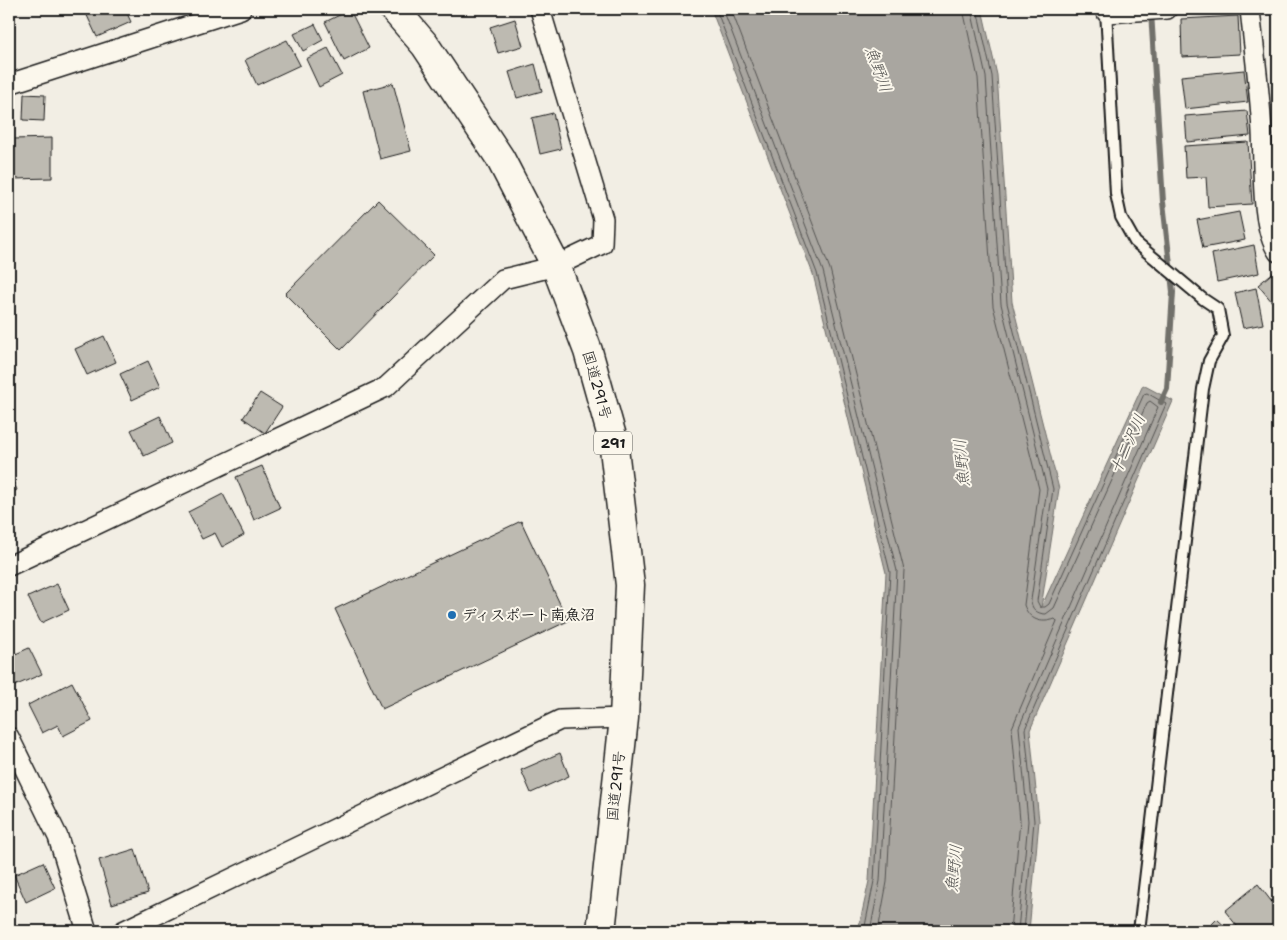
<svg xmlns="http://www.w3.org/2000/svg" width="1287" height="940" font-family="'Shantell Sans','Klee One',sans-serif">
<style>
.water{fill:#a9a6a0;stroke:#716f6b}
.lines{fill:none;stroke-linecap:round;stroke-linejoin:round}
.shore{stroke:#545351;stroke-width:1}
.stream{stroke:#716f6b;stroke-width:6}
.building{fill:#bdbab1;stroke:#1c1c1c}
.lane-casing{stroke:#1c1c1c;stroke-width:14}
.street-casing{stroke:#1c1c1c;stroke-width:22}
.highway-casing{stroke:#1c1c1c;stroke-width:31}
.lane{stroke:#fbf7ec;stroke-width:10}
.street{stroke:#fbf7ec;stroke-width:19}
.highway{stroke:#fbf7ec;stroke-width:28}
.poi-dot{fill:#1f6fb2;stroke:#fbf7ec;stroke-width:2}
.labels{text-anchor:middle;stroke-width:4;stroke-linejoin:round;paint-order:stroke}
.shield{fill:#fbf7ec;stroke:#5f5e5a;stroke-width:1}
.shield-label{font-size:14px;font-weight:bold;fill:#1c1c1c}
.street-label{font-size:15px;fill:#1c1c1c;stroke:#fbf7ec}
.poi-label{font-size:15px;font-weight:bold;fill:#1c1c1c;stroke:#fbf7ec;text-anchor:start}
.water-label{font-size:16px;font-style:italic;fill:#545351;stroke:#fbf7ec}
</style>
<rect width="100%" height="100%" fill="#f2eee4"/>
<filter id="ink" filterUnits="userSpaceOnUse"><feTurbulence type="fractalNoise" baseFrequency=".02" numOctaves="2"/><feDisplacementMap in="SourceGraphic" scale="10" xChannelSelector="R" yChannelSelector="G"/><feConvolveMatrix kernelMatrix="1 2 1 2 8 2 1 2 1" color-interpolation-filters="sRGB"/></filter>
<g filter="url(#ink)">
<!-- water -->
<path class="water" d="M711,9H982L997,75L1012,302L1059,489L1041,608L1143,385L1173,401L1030,730L1039,821L1029,931H858L869,881L886,573L813,274Z"/>
<g class="lines">
<!-- shore -->
<path class="shore" d="M716,9L817,273L890,572L874,881L864,931
M723,9L823,271L897,571L880,881L870,931
M731,9L830,269L904,570L887,882L878,931
M963,9L978,78L993,306L1039,489L1024,605C1029,620 1041,624 1055,619L1057,621L1012,728L1020,821L1010,931
M971,9L986,77L1001,304L1047,489L1031,600C1031,609 1037,614 1046,614L1054,608L1147,403L1150,401L1158,407L1019,727L1028,821L1018,931
M977,9L992,76L1007,303L1053,489L1037,601L1040,607H1045L1049,604L1144,394L1147,393L1166,404L1025,729L1034,821L1024,931"/>
<!-- stream -->
<path class="stream" d="M1151,12L1163,202L1173,292L1167,389L1161,402"/>
</g>
<!-- building -->
<path class="building" d="M84,9H125L131,22L97,37Z
M350,10L369,48L344,61L325,22Z
M1238,16L1240,54L1182,57L1181,19Z
M515,19L523,46L498,53L490,27Z
M315,24L323,40L303,51L294,34Z
M287,40L300,65L257,85L245,60Z
M328,48L342,75L319,87L306,59Z
M535,64L542,91L517,98L509,72Z
M1244,70L1248,102L1185,109L1181,76Z
M393,83L411,151L380,159L363,91Z
M24,94L45,95L44,121L23,120Z
M1247,111L1250,136L1187,142L1185,116Z
M553,113L561,149L540,154L532,118Z
M52,138V178L14,179L13,139Z
M1248,142L1252,204L1208,207L1206,177L1186,178L1184,146Z
M378,200L434,255L341,350L285,294Z
M1239,212L1245,240L1203,248L1197,220Z
M1254,245L1259,273L1217,282L1212,254Z
M1276,270L1278,273V298L1273,303L1258,285Z
M1256,288L1263,324L1243,328L1235,293Z
M104,336L116,362L87,375L75,349Z
M148,361L160,387L132,400L120,374Z
M260,393L282,407L265,433L243,418Z
M160,416L172,443L144,456L131,430Z
M262,466L280,508L254,520L236,477Z
M9,471L17,490L9,494Z
M223,494L244,535L222,547L215,533L202,539L188,512Z
M521,521L568,621L382,709L335,609Z
M57,584L69,610L41,623L28,597Z
M29,648L42,674L12,687L9,679V657Z
M72,682L92,721L63,736L58,725L42,733L28,705Z
M560,753L569,776L531,793L521,770Z
M135,849L148,893L112,904L99,860Z
M43,862L55,888L26,902L14,875Z
M1258,884L1278,910V931H1267L1265,928L1261,931H1241L1225,911Z
M1217,919L1230,931H1205Z"/>
<g class="lines">
<!-- lane casing -->
<g class="lane-casing">
<path id="lane" d="M1106,10L1116,194L1121,217L1135,242L1203,299L1218,309L1223,336L1209,361L1203,389L1139,931"/>
</g>
<!-- street casing -->
<g class="street-casing">
<path id="street" d="M1250,9C1254,50 1260,91 1262,132C1264,164 1260,226 1278,252
M1107,13L1167,9
M9,84L241,9
M9,566L386,387L503,279L556,266L602,244L603,219L540,9
M9,737L58,837L87,931
M123,931L560,720L624,718"/>
</g>
<!-- highway casing -->
<g class="highway-casing">
<path id="highway" d="M394,9L425,45L500,158L556,266L588,351L613,440L630,585L624,718L601,931"/>
</g>
<!-- lane -->
<use href="#lane" class="lane"/>
<!-- street -->
<use href="#street" class="street"/>
<!-- highway -->
<use href="#highway" class="highway"/>
</g>
</g>
<!-- markers -->
<circle class="poi-dot" cx="452" cy="615" r="5"/>
<g class="labels">
<!-- shield labels -->
<rect class="shield" x="594" y="431.5" width="38" height="23" rx="4"/>
<g class="shield-label">
<text x="613" y="448">291</text>
</g>
<!-- street labels -->
<g class="street-label">
<text transform="translate(597 385) rotate(74)" y="5">国道291号</text>
<text transform="translate(616 786) rotate(-84)" y="5">国道291号</text>
</g>
<!-- poi labels -->
<g class="poi-label">
<text x="462" y="620">ディスポート南魚沼</text>
</g>
<!-- water labels -->
<g class="water-label">
<text transform="translate(879 69) rotate(70)" y="6">魚野川</text>
<text transform="translate(1127 444) rotate(-66)" y="6">十二沢川</text>
<text transform="translate(961 463) rotate(-95)" y="6">魚野川</text>
<text transform="translate(953 868) rotate(-84)" y="6">魚野川</text>
</g>
</g>
<!-- margin -->
<rect width="1287" height="940" fill="none" stroke="#fbf7ec" stroke-width="30"/>
<rect x="15" y="15" width="1257" height="910" fill="none" stroke="#1c1c1c" stroke-width="2" filter="url(#ink)"/>
</svg>
